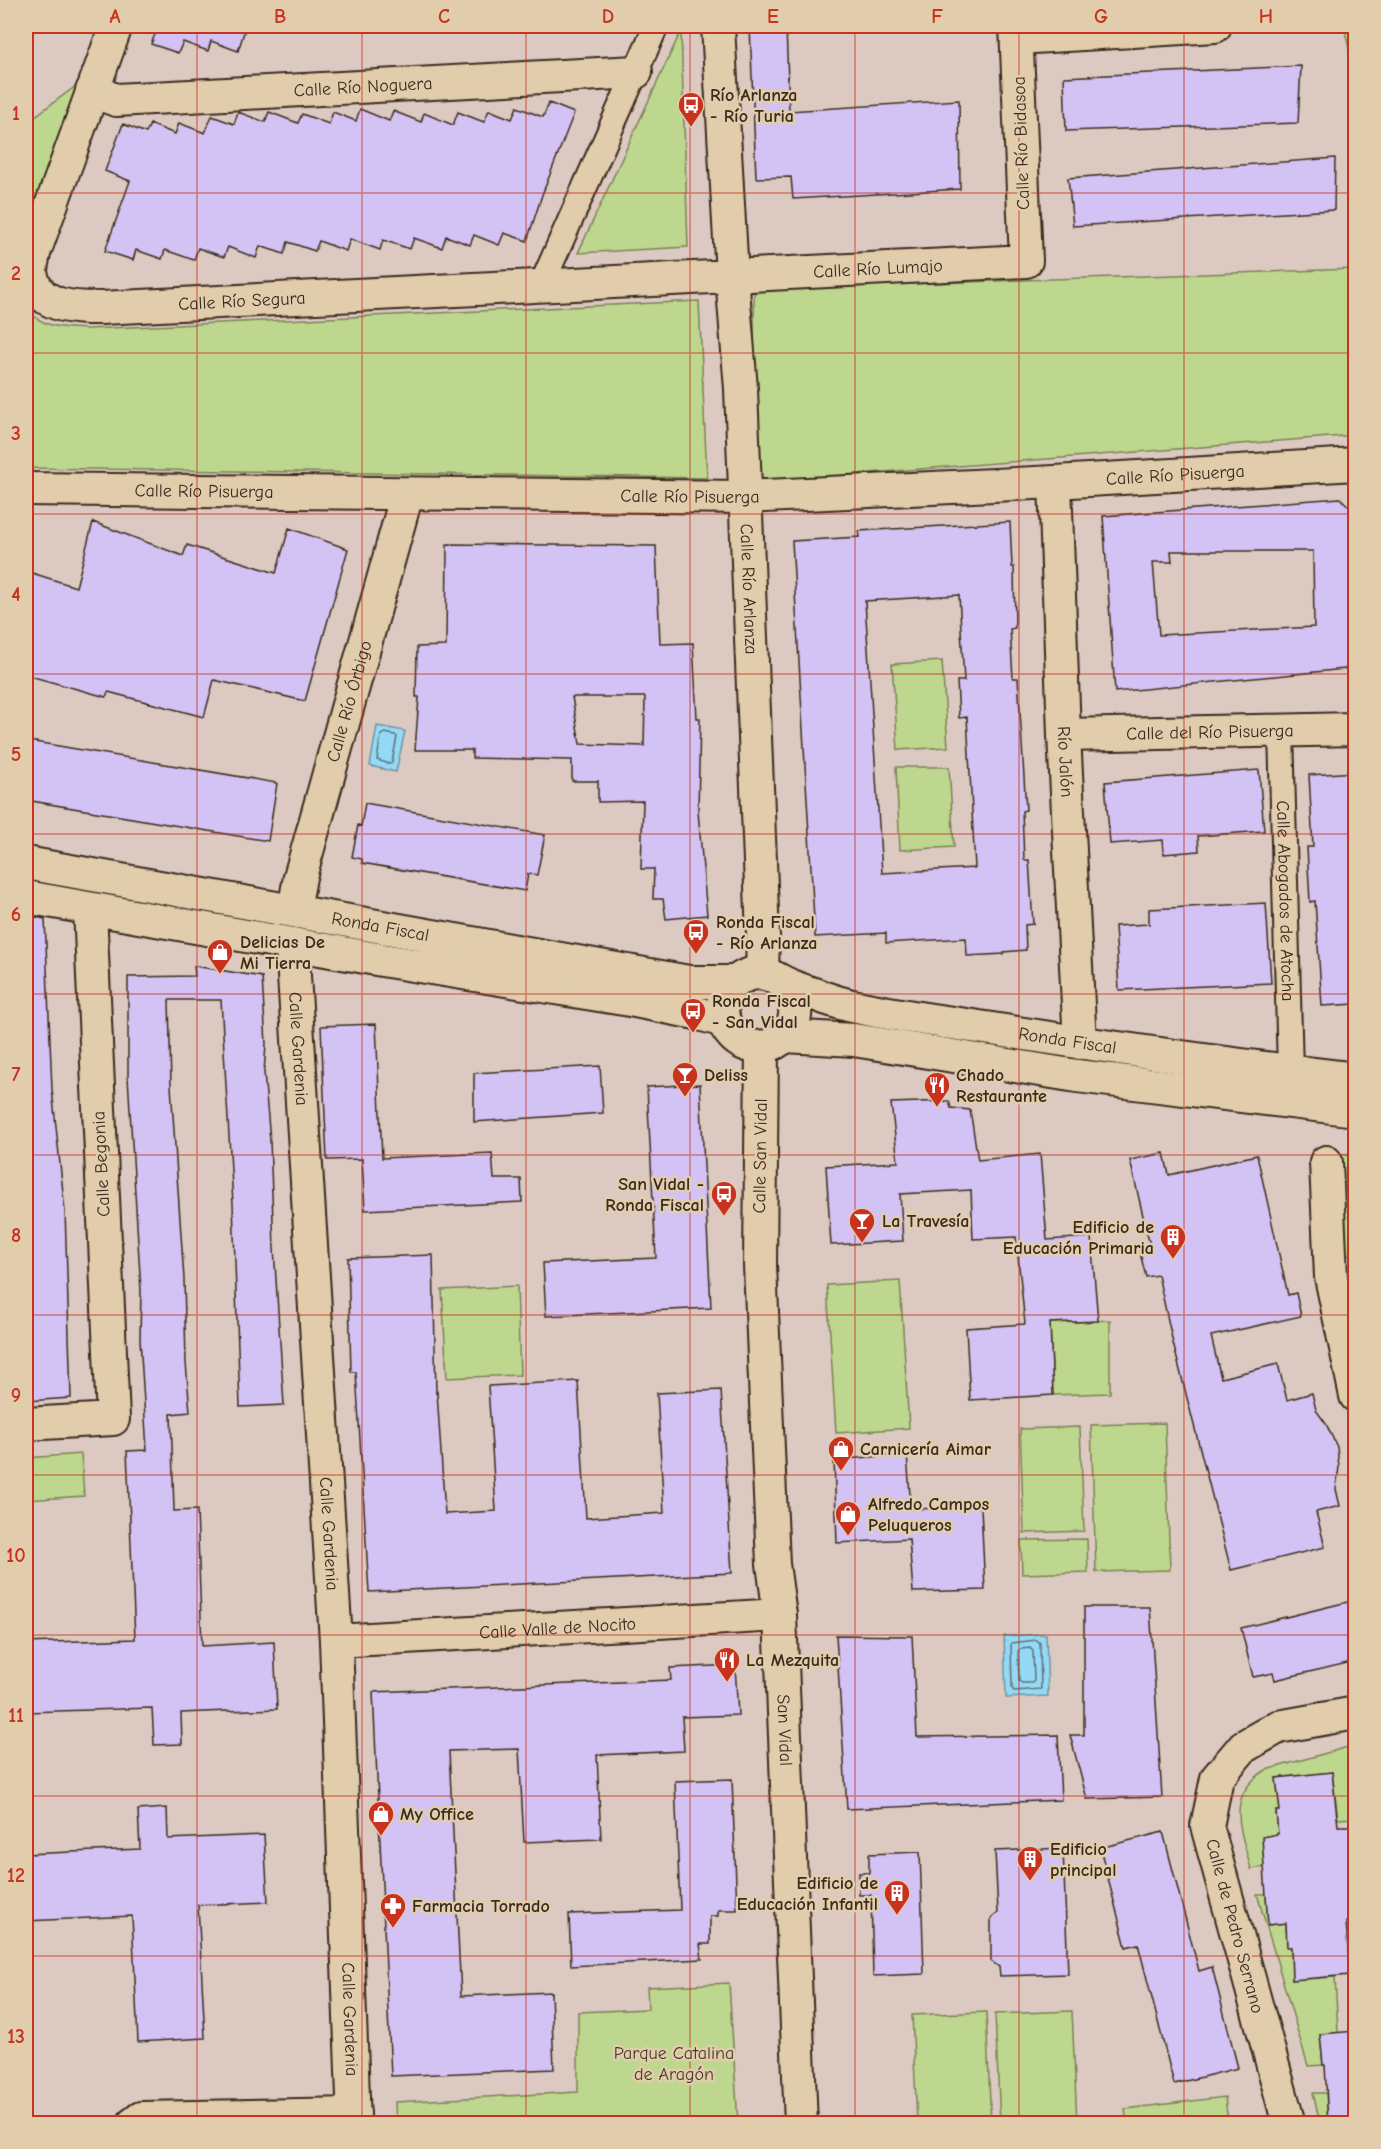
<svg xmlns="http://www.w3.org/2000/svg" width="1381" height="2149" font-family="'Comic Neue',sans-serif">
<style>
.green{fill:#bdd78e;stroke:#7c8056;stroke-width:1.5}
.water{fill:#94daf6;stroke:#7094a0;stroke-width:1.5}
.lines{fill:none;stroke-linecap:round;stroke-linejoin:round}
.shore{stroke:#5f7074;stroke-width:1.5}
.building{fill:#d2c3f4;stroke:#3b2a1e;stroke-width:1.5;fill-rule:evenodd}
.pedestrian-casing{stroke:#3b2a1e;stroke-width:28}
.minor-casing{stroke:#3b2a1e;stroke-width:36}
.pedestrian{stroke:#e1cdac;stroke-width:24}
.minor{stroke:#e1cdac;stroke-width:32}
.grid{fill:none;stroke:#c8321e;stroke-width:1.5;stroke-opacity:0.55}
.labels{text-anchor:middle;stroke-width:5;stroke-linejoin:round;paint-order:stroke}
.street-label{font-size:18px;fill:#3b2a1e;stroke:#e1cdac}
.poi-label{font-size:18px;font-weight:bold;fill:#3b2a1e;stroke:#e1cdac;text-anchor:start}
.park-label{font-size:18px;fill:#483b29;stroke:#e1cdac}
.neatline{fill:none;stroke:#c8321e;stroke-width:2}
.grid-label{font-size:20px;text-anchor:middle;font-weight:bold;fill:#c8321e}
</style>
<rect width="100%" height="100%" fill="#dccac2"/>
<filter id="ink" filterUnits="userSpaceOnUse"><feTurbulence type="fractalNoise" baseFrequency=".0167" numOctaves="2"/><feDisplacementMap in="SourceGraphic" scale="12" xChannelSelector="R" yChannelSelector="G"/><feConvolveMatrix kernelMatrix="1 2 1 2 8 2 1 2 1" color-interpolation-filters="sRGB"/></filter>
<g filter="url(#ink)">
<!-- green -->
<path class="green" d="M1344,26H1355V77Z
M681,31L688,247L578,253Z
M80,83L26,240V123Z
M1355,269V435L755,482L754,289Z
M699,301L707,478L26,468V308C41,328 64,328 87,329Z
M942,661L948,747L898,750L892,664Z
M896,767H949L954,847L900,850Z
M1336,1153L1355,1156V1254L1342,1255Z
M900,1281L909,1428L836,1433L827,1285Z
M517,1286L520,1375L447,1378L442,1290Z
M1110,1320V1393L1053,1395L1050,1323Z
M1165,1423L1170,1570L1096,1572L1091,1425Z
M1080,1427L1084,1531L1024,1533L1020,1429Z
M81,1454L84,1496L26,1500V1458Z
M1087,1539L1088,1572L1022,1574L1021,1540Z
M1355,1745V1818L1338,1819L1332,1772L1276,1778L1280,1811H1276L1278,1834L1262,1837L1265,1867L1251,1869C1241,1830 1224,1796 1266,1770Z
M1257,1894H1266L1268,1925L1286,1923L1287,1946L1291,1947L1292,1980L1335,1977L1338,2033L1320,2035L1323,2065L1308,2066Z
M1355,1925V1976H1350L1346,1926Z
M729,1983L738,2123H396L395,2102L578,2092V2012L648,2009L647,1987Z
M1072,2011L1077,2123H1000L995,2014Z
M986,2012L991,2123H917L912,2015Z
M1313,2093H1326L1328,2123H1320Z
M1225,2097L1228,2123H1127L1125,2109Z"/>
<!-- water -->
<path class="water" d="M377,726L405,731L396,772L370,766Z
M1046,1634L1048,1696L1006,1698L1004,1636Z"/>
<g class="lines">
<!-- shore -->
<path class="shore" d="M385,733L395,735L397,737L392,762L390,764L377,760L381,735Z
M1037,1640L1040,1643L1041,1689L1014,1691L1012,1688L1011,1643Z
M1030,1648L1033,1651L1034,1681L1032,1683H1022L1019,1681L1018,1651L1021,1649Z"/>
</g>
<!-- building -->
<path class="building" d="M146,26H246L238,51L211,41L208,51L183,42L178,53L151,44L156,32L145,28Z
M750,26H786L789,111L959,100L960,189L793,199L791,177L756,178Z
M1301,66L1298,123L1066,131L1064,77Z
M549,103L574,113L542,195L527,241L504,233L499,245L474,235L470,245L446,236L442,248L414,238L410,249L383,240L380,250L350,239L346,251L319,241L315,251L288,242L284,254L260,246L256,258L228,247L224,257L198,248L194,260L165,250L162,259L136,250L133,260L105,251L130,181L105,171L123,124L146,133L150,124L175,134L179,123L205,133L212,116L234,124L238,112L265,122L269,112L298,123L302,114L329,124L333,112L356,121L360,109L389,121L393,111L421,122L424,113L453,125L458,112L484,122L489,110L512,119L517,107L543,117Z
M1335,158L1334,210L1073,226L1068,178Z
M1340,498L1356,513V656L1345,669L1115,692L1103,516ZM1171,551H1313L1314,627L1159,635L1153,562H1172Z
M93,522L183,556L187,545L276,573L289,528L348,549L305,701L214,680L204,717L108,692L106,697L26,675V571L76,587Z
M1010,522L1012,567H1014L1015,628L1010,629L1013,678H1018L1026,810L1022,811L1024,860H1029L1033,924L1025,925L1026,950L1004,952V954L967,956L966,938L886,943V933L815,937L792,541L860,537L859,531ZM959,595L964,681H957L959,718L967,717L975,868L882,873L865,601Z
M447,544L656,546L660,644L693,643L697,718H700L698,811L707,915L666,919L663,899H653L654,869H641L643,801L598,802V781H572V760L472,758V750H415L419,697H416L417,647L446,646ZM572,697H645L644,746L580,744Z
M29,741L277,783L268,841L26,800V758Z
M1259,770L1264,831L1198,836L1199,851L1164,854L1163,840L1110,844L1105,782Z
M1356,772V1004L1322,1006L1315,901L1310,902L1307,847H1313L1309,775Z
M365,803L545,835L537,875L528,874L525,891L362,863V859L352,857L358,825L361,826Z
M1266,903L1271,983L1119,990L1115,926L1149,924V909Z
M26,915L45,919L52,1089L65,1211L71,1398L27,1401L26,1382Z
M194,966L262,977L266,1044L264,1073L270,1140L274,1248L284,1405L240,1407L233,1204L221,1000H169L171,1086L184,1279L186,1363L190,1412L171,1414L174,1511L197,1510L202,1646L274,1642L277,1709L181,1713L182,1744L154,1745L152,1708L26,1712V1643L135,1639L127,1451L147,1450L140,1339L141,1291L128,1077V977L195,976Z
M376,1024L382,1158L492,1153L494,1179H521L522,1202L365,1210L362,1159L327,1160L321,1026Z
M600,1066L603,1113L474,1122V1073Z
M700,1084L711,1308L546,1316L543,1263L656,1258L647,1087Z
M949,1101L951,1108L970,1110L978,1160L1040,1154L1047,1240L1091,1237L1098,1321L1050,1323L1053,1395L970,1400L966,1328L1025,1324L1016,1237L973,1239L971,1190L900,1194L903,1241L831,1245L826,1166L898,1162L891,1103Z
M1164,1153L1169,1175L1257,1155L1288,1295L1296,1293L1301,1316L1211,1336L1221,1378L1278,1364L1287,1400L1312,1393L1316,1410L1326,1424L1337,1447L1339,1467L1336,1489L1340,1506L1316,1512L1325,1547L1231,1570L1173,1343L1158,1275L1146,1277L1139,1249L1150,1246L1130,1160Z
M433,1255L436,1393L437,1392L445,1514L496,1511L488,1386L578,1381L586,1518L664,1513L657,1393L721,1390L732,1573L369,1592L356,1372H351L348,1258Z
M907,1454L911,1509L981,1507L985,1590L913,1592L909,1539L837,1543L834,1460Z
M1356,1600V1661L1275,1680L1273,1673L1253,1677L1241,1628Z
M1084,1607H1150L1162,1797L1087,1799L1070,1735H1084Z
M836,1635L912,1636L917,1737L1058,1735L1061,1800L847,1809Z
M735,1665L738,1715L682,1717L684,1751L597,1755L601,1839L524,1842L519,1749L449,1751L461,1996L551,1992L554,2069L391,2076L373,1692L671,1680L670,1668Z
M1332,1772L1338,1826H1356V1921L1346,1922L1350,1975L1292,1980L1291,1947H1287L1286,1923L1268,1925L1262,1837L1278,1834L1276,1811H1280L1276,1778Z
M732,1779L737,1910H718V1916H710V1944H700L702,1959L571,1966L569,1914L680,1910L675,1781Z
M167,1808L168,1839L264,1835L268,1902L198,1905L205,2038L138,2042L132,1916L26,1921V1854L140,1849L138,1810Z
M1163,1832L1199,1971L1212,1967L1238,2068L1174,2084L1138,1944L1126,1947L1100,1848Z
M1063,1848L1068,1974L1000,1976L999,1967L991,1961V1919L998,1913L995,1851Z
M920,1852L924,1974L873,1976L871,1895H859V1873H869V1854Z
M1356,2031V2124H1328L1325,2065H1323L1320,2034Z"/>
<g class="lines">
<!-- pedestrian casing -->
<g class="pedestrian-casing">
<g id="pedestrian">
<path d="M542,284L656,26"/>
<path id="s1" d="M1281,730L1290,1071"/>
</g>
</g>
<!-- minor casing -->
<g class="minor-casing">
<g id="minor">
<path id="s2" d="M116,26L34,253C33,259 31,267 31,272C36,308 74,308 101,308L1026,261L1016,26"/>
<path id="s3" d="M718,26L732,276L741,389L763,936L762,973"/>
<path d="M1017,38L1215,26"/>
<path id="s4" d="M92,91L116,100L636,72"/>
<path id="s5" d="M1055,482L1064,735L1080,1043"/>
<path id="s6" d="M26,489L745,497L1055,482L1356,464"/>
<path id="s7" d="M1064,735L1356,729"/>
<path id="s8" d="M26,863L689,982H735"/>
<path d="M26,897L382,960L630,1000L696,1013L724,1021"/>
<path id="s9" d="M294,910L300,877L407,494"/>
<path id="s10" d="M292,944L336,1641L354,2124"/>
<path id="s11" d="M784,983C821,1030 757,1070 729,1031C714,1011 726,980 751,974C765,971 773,977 785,983C794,988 804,991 814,994C829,1000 846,1005 862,1008C905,1017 949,1022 992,1029C1113,1048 1234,1065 1356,1079"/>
<path d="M785,1036L854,1040L1077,1076L1356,1110"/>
<path id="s12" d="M762,1047L760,1265L773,1564L780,1615L801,2124"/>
<path d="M1326,1162L1331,1277L1356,1396"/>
<path d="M26,1424L113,1419L90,909"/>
<path id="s13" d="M336,1641L780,1615"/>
<path d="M133,2124L141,2118L354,2114"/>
<path d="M1289,2124L1207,1826L1217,1778L1243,1747L1278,1727L1356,1713"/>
</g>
</g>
<!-- pedestrian -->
<use href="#pedestrian" class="pedestrian"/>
<!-- minor -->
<use href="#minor" class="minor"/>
</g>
</g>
<!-- grid -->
<path class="grid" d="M197,26V2124M362,26V2124M526,26V2124M690,26V2124M855,26V2124M1019,26V2124M1184,26V2124M26,193H1356M26,353H1356M26,514H1356M26,674H1356M26,834H1356M26,994H1356M26,1155H1356M26,1315H1356M26,1475H1356M26,1635H1356M26,1796H1356M26,1956H1356"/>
<!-- icons -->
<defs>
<g id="bus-pin" transform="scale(1.35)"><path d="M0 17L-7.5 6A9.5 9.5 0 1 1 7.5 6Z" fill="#c8321e" stroke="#e1cdac"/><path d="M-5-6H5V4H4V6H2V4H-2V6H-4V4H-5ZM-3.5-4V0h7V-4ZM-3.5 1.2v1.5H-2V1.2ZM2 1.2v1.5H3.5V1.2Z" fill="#fff"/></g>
<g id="shop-pin" transform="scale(1.35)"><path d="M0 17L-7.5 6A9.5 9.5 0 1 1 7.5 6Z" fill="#c8321e" stroke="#e1cdac"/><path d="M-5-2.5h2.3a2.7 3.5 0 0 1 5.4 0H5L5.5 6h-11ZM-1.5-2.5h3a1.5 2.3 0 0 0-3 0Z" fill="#fff"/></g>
<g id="bar-pin" transform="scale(1.35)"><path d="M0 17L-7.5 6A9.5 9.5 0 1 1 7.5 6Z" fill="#c8321e" stroke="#e1cdac"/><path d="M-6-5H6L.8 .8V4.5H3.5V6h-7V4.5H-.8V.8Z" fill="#fff"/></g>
<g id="restaurant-pin" transform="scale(1.35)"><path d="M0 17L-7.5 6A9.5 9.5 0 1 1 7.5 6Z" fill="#c8321e" stroke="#e1cdac"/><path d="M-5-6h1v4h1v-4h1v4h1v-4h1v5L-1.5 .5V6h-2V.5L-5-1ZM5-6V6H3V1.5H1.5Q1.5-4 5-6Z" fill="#fff"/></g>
<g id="building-pin" transform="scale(1.35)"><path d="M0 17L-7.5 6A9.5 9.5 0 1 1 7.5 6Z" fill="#c8321e" stroke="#e1cdac"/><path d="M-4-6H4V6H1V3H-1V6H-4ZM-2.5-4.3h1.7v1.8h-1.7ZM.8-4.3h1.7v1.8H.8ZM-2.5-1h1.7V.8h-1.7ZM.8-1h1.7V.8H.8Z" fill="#fff"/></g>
<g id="pharmacy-pin" transform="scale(1.35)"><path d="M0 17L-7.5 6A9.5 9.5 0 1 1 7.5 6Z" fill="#c8321e" stroke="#e1cdac"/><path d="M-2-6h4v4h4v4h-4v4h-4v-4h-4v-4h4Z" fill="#fff"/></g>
</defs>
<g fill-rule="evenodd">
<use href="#bus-pin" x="691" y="105"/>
<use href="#bus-pin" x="696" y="932"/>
<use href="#shop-pin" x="220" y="952"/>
<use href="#bus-pin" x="693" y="1011"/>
<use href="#bar-pin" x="685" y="1075"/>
<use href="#restaurant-pin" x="937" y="1085"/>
<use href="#bus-pin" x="724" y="1194"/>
<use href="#bar-pin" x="862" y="1221"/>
<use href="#building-pin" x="1173" y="1237"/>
<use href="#shop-pin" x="841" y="1449"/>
<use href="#shop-pin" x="848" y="1514"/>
<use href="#restaurant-pin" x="727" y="1660"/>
<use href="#shop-pin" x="381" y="1814"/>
<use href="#building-pin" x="1030" y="1859"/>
<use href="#building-pin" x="897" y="1893"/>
<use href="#pharmacy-pin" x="393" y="1906"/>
</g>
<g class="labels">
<!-- street labels -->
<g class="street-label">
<text dy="6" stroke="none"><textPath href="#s4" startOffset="273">Calle Río Noguera</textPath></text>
<text transform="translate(1021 143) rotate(-92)" y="6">Calle Río Bidasoa</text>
<text dy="6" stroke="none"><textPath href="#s2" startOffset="1126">Calle Río Lumajo</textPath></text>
<text dy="6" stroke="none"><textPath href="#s2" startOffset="489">Calle Río Segura</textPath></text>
<text dy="6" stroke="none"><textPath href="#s6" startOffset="1150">Calle Río Pisuerga</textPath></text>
<text dy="6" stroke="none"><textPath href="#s6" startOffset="178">Calle Río Pisuerga</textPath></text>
<text dy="6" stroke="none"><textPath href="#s6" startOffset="664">Calle Río Pisuerga</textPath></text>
<text dy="6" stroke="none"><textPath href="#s3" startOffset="564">Calle Río Arlanza</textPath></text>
<text dy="6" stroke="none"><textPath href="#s9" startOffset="216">Calle Río Órbigo</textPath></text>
<text dy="6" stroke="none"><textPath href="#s7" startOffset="146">Calle del Río Pisuerga</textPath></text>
<text dy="6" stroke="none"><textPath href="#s5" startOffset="280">Río Jalón</textPath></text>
<text dy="6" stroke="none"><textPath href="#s1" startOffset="171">Calle Abogados de Atocha</textPath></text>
<text dy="6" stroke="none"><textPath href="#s8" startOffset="360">Ronda Fiscal</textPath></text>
<text dy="6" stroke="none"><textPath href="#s11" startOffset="519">Ronda Fiscal</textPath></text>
<text dy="6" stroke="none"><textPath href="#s10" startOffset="105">Calle Gardenia</textPath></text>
<text transform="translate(760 1156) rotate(-89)" y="6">Calle San Vidal</text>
<text transform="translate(101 1164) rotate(-93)" y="6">Calle Begonia</text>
<text dy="6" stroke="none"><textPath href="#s10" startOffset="591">Calle Gardenia</textPath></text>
<text dy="6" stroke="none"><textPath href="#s13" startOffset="222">Calle Valle de Nocito</textPath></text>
<text dy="6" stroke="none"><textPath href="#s12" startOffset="684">San Vidal</textPath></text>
<text transform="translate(1235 1926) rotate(75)" y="6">Calle de Pedro Serrano</text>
<text dy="6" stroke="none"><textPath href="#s10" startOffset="1077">Calle Gardenia</textPath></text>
</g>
<!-- poi labels -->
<g class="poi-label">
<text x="710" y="101">Río Arlanza<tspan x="710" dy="21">- Río Turia</tspan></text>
<text x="716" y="928">Ronda Fiscal<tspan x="716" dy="21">- Río Arlanza</tspan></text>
<text x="240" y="948">Delicias De<tspan x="240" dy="21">Mi Tierra</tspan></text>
<text x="712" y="1007">Ronda Fiscal<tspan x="712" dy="21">- San Vidal</tspan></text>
<text x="704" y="1081">Deliss</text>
<text x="956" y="1081">Chado<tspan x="956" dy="21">Restaurante</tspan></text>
<text x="704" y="1190" text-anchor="end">San Vidal -<tspan x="704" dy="21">Ronda Fiscal</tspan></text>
<text x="882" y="1227">La Travesía</text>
<text x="1154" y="1233" text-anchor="end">Edificio de<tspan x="1154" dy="21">Educación Primaria</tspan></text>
<text x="860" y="1455">Carnicería Aimar</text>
<text x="868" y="1510">Alfredo Campos<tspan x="868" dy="21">Peluqueros</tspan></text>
<text x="746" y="1666">La Mezquita</text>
<text x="400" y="1820">My Office</text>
<text x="1050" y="1855">Edificio<tspan x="1050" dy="21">principal</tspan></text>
<text x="878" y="1889" text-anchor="end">Edificio de<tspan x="878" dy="21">Educación Infantil</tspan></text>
<text x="412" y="1912">Farmacia Torrado</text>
</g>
<!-- park labels -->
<g class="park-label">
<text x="674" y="2059">Parque Catalina<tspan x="674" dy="21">de Aragón</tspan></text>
</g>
</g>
<!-- margin -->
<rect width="1381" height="2149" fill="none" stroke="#e1cdac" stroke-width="66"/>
<rect x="33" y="33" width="1315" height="2083" class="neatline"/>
<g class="grid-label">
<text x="115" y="23">A</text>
<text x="280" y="23">B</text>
<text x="444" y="23">C</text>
<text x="608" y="23">D</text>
<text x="773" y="23">E</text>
<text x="937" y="23">F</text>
<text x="1101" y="23">G</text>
<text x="1266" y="23">H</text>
<text x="16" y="120">1</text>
<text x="16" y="280">2</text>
<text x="16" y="440">3</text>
<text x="16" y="601">4</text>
<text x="16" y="761">5</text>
<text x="16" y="921">6</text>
<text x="16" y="1081">7</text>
<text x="16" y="1242">8</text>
<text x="16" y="1402">9</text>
<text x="16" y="1562">10</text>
<text x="16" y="1722">11</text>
<text x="16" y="1882">12</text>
<text x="16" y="2043">13</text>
</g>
</svg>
